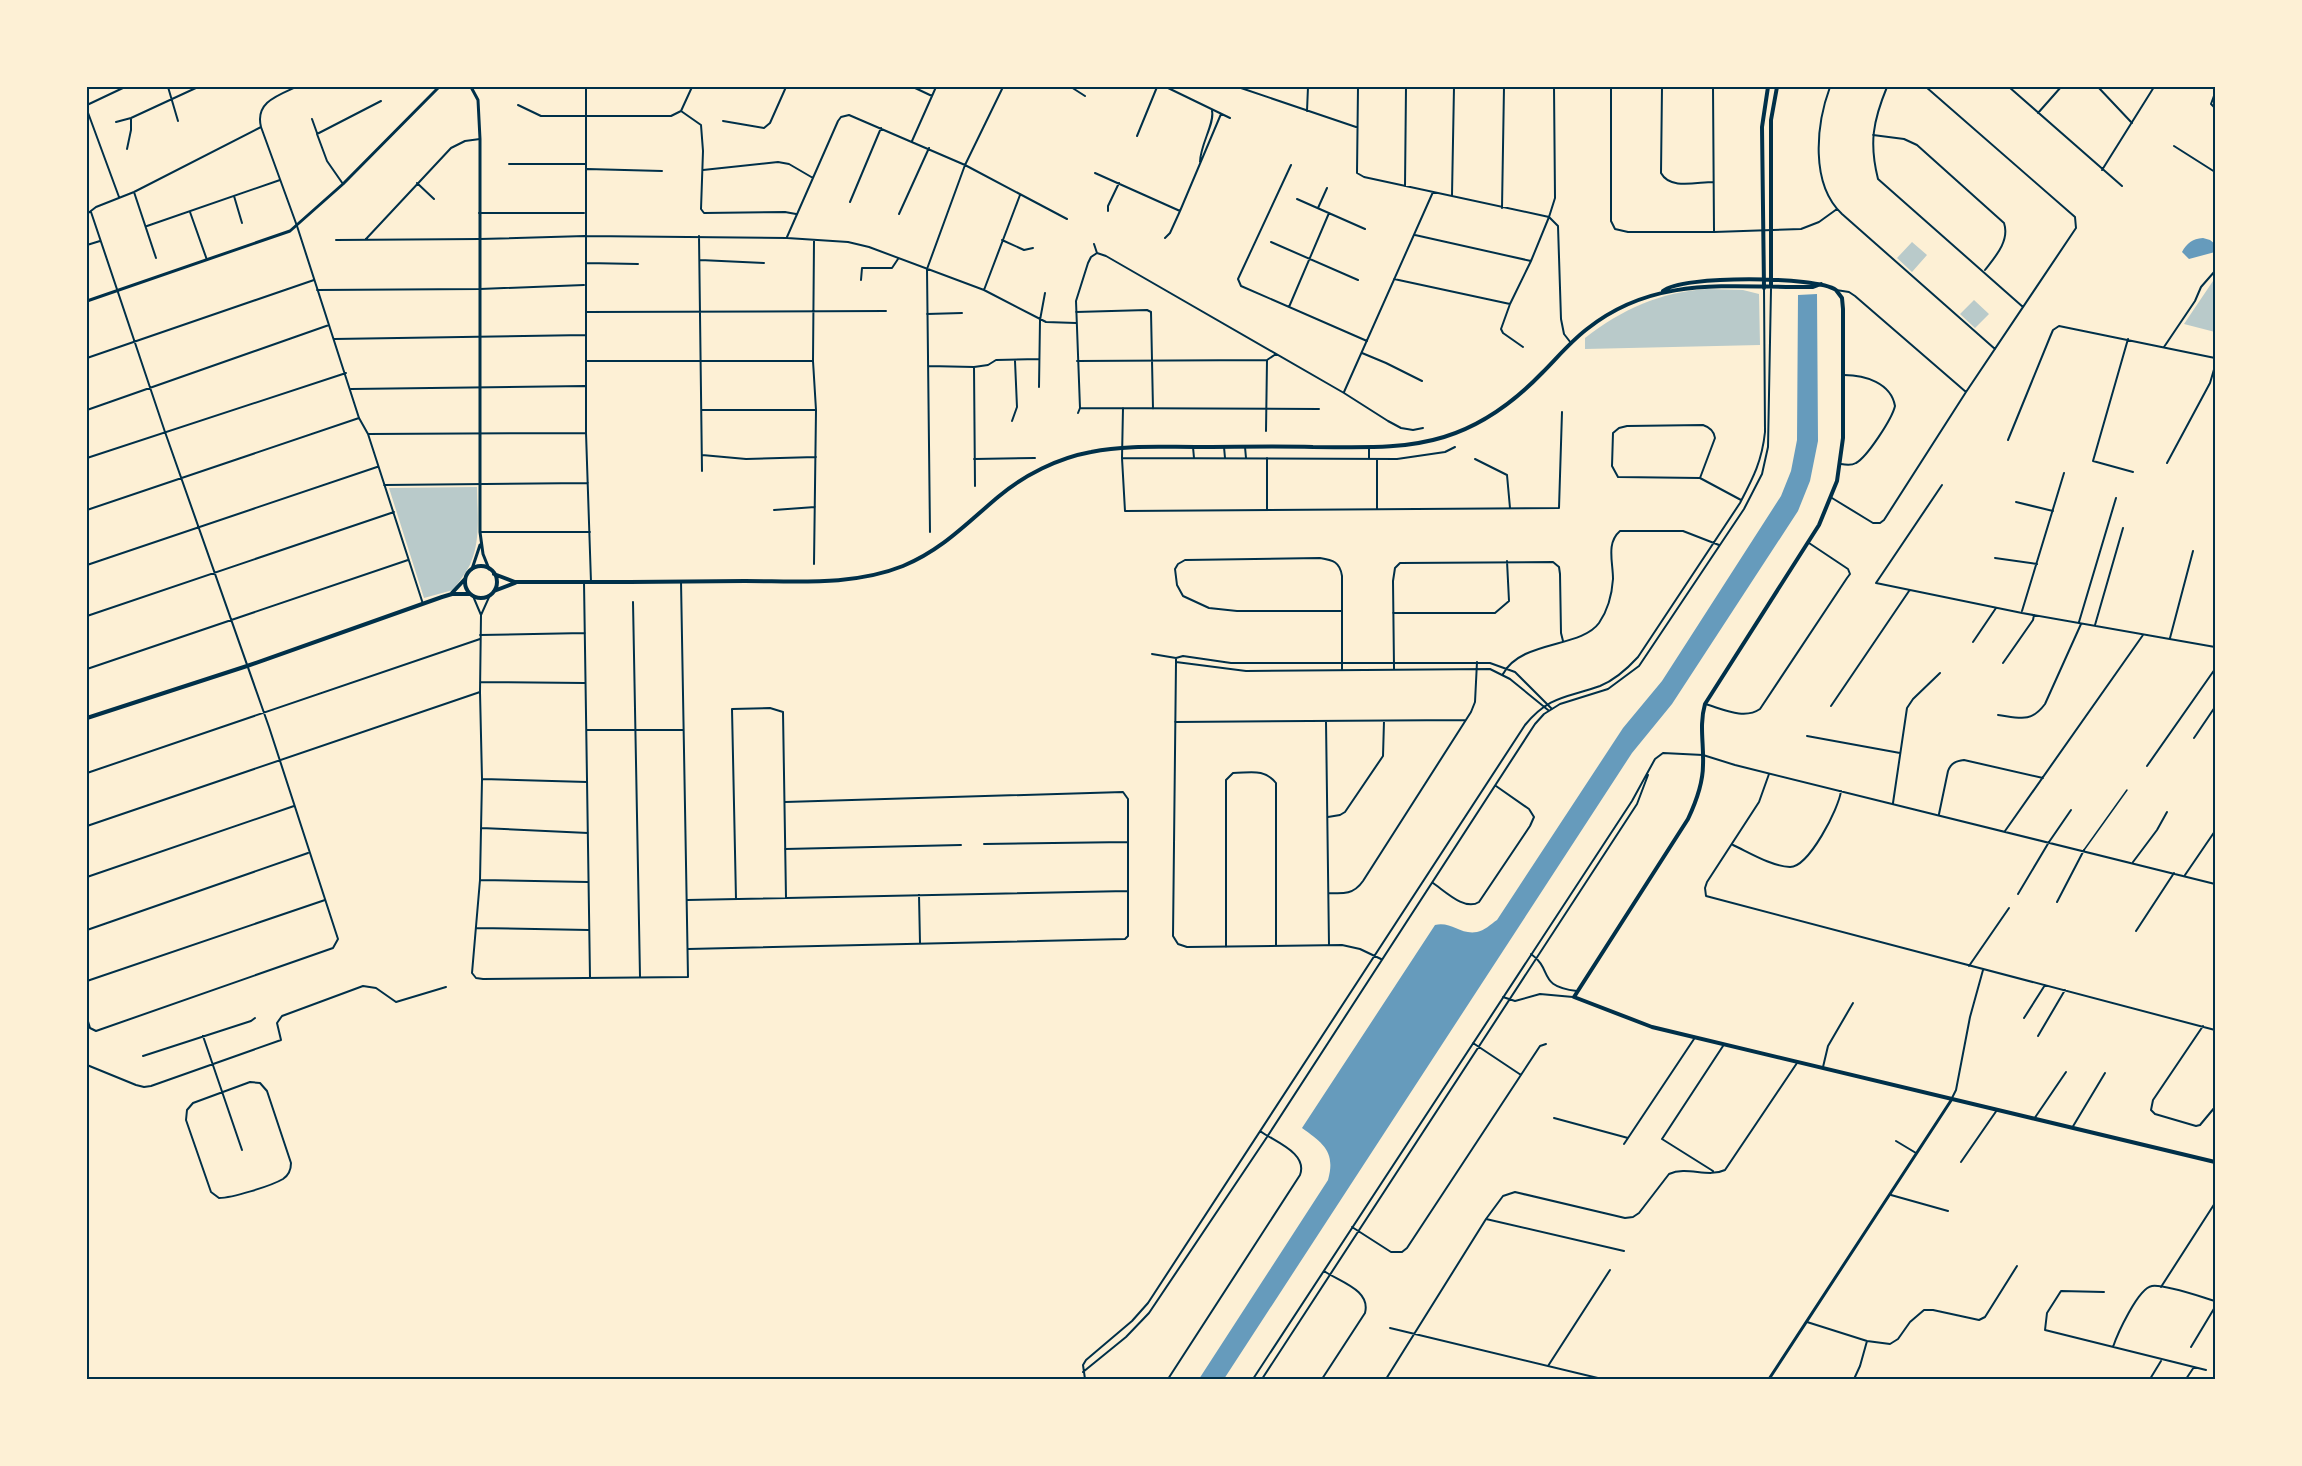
<svg xmlns="http://www.w3.org/2000/svg" width="2302" height="1466" font-family="Overpass,sans-serif">
<style>
.green{fill:#b9caca}
.water{fill:#669bbc}
.lines{fill:none;stroke-linecap:round;stroke-linejoin:round}
.service{stroke:#003049;stroke-width:1.5}
.minor{stroke:#003049;stroke-width:2}
.tertiary{stroke:#003049;stroke-width:3}
.secondary{stroke:#003049;stroke-width:4}
.neatline{fill:none;stroke:#003049;stroke-width:2}
</style>
<rect width="100%" height="100%" fill="#fdf0d5"/>
<!-- green -->
<path class="green" d="M1912,242L1927,255L1912,272L1897,258Z
M2215,278V332L2184,324Z
M1707,289L1743,290L1759,294L1760,345L1585,349V338C1622,309 1661,292 1707,289Z
M1974,300L1989,314L1975,328L1960,314Z
M477,487C477,511 481,539 471,562C469,569 458,583 453,590L424,598L389,488Z"/>
<!-- water -->
<path class="water" d="M2203,238L2210,240L2215,244V252L2189,259L2182,252C2187,243 2192,239 2203,238Z
M1817,294L1818,441L1810,481L1798,511L1672,704L1632,753L1224,1379H1199L1328,1180C1336,1152 1323,1143 1302,1128L1435,925C1451,921 1460,935 1477,932C1484,931 1491,924 1497,920L1623,728L1662,681L1781,496L1791,471L1797,440L1798,295Z"/>
<g class="lines">
<!-- service -->
<path class="service" d="M2084,850L2127,790"/>
<!-- minor -->
<path class="minor" d="M168,87L178,121
M296,87C276,96 255,103 261,127L297,226L359,418L368,434L423,604
M586,87V433L591,582
M913,87L932,96
M1071,87L1085,96
M1166,87L1230,118
M1238,87L1356,127
M1358,87L1357,173L1364,177L1549,217L1531,261L1510,304L1394,279
M1554,87L1555,198L1549,217L1558,226L1561,319L1564,334L1571,343
M1611,87V221L1615,229L1628,232H1714L1801,229L1819,222L1837,209
M1662,87L1661,173C1670,190 1697,182 1713,182
M1713,87L1714,232
M1830,87C1816,125 1810,184 1842,214L1995,349
M1887,87C1873,121 1869,143 1878,179L2023,307
M2009,87L2122,186
M2098,87L2132,123
M2215,93L2211,104L2215,108
M87,105L125,87
M518,105L541,116H671L681,111L692,87
M87,110L119,197
M681,111L701,125L703,151L701,209L704,213L785,212L796,214
M1307,111L1308,87
M2038,113L2061,87
M312,119L317,133
M723,121L764,128L770,123L786,87
M116,122L131,118L198,87
M1873,135L1904,139L1917,145L2004,223C2010,241 1995,257 1985,270
M1137,136L1157,87
M912,141L936,87
M2174,146L2215,172
M127,149L131,130V118
M1200,162C1200,145 1215,123 1212,111
M509,164H586
M1291,165L1238,279L1241,286L1367,341
M587,169L662,171
M703,170L778,162L789,164L813,178
M2102,170L2154,87
M1095,173L1180,211
M417,183L434,199
M343,184L327,161L317,134L381,101
M1405,186L1406,87
M134,192L156,258
M1452,195L1454,87
M234,196L242,223
M1297,199L1365,229
M850,202L881,128
M1318,208L1327,188
M1502,208L1504,87
M1108,211V206L1119,183
M190,212L207,260
M479,213H584
M87,214L96,207L134,192L261,127
M899,214L929,148
M147,226L280,180
M1415,235L1531,261
M699,236L702,471
M787,237L838,121L841,117L849,115L965,165L1067,219
M1165,238L1170,233L1180,211L1221,114
M366,239L451,148L465,141L480,139
M336,240L480,239L585,236L787,238L848,242L869,247L984,290L1046,322L1076,323
M1002,240L1024,250L1033,248
M1271,242L1358,280
M1094,244L1097,253
M87,245L100,241
M1097,253L1106,256L1344,393L1388,421L1401,428L1413,430L1423,428
M700,260L764,263
M586,263L638,264
M861,280L862,268H892L898,259
M317,290L480,289L584,285
M984,290L1020,195
M1836,290L1849,292L1855,296L1966,392
M1510,304L1501,329L1503,333L1523,347
M1289,307L1329,213
M586,312L886,311
M1076,312L1147,310L1151,312L1153,409
M927,314L962,313
M334,339L586,335
M2128,339L2093,461L2133,472
M2164,347L2195,301L2201,287L2215,271
M1362,353L1386,363L1422,381
M87,358L314,280
M586,361H813
M1077,361L1267,360L1276,354
M928,366L974,367L975,486
M974,367L988,365L996,360L1039,359
M1039,387L1040,320L1045,293
M351,389L585,386
M1344,392L1433,192
M1080,408L1319,409
M1123,408L1122,458L1125,511L1559,508L1562,412
M87,410L329,325
M702,410H816
M1078,413L1080,408L1076,301L1088,263L1091,257L1097,253
M1012,421L1017,407L1015,361
M1266,431L1267,360
M368,434L586,433
M2008,440L2050,337L2053,330L2059,326L2215,358
M1193,447L1194,458
M1224,447L1225,458
M1245,447L1246,458
M1369,448V459
M702,455L746,459L816,457
M87,458L346,373
M1122,458L1397,459L1445,452L1455,447
M974,459L1035,458
M1475,459L1507,475L1510,508
M2167,463L2210,383L2215,366
M1841,464C1846,465 1851,466 1856,463C1867,457 1892,419 1895,406C1891,383 1865,375 1844,375
M1700,478L1715,438C1714,430 1709,427 1703,425L1627,426L1619,428L1613,433L1612,466L1618,477L1700,478L1741,500
M384,485L588,483
M1942,485L1876,583L2022,613L2215,647
M1832,498L1873,523H1880L1884,520L1966,392L2076,228L2075,217L1926,87
M2016,502L2053,511
M1267,509V458
M1377,509V459
M87,510L359,418
M774,510L815,507
M480,532H590
M930,532L927,269L965,165L1003,87
M1995,558L2037,564
M814,564L816,410L813,361L814,241
M87,565L377,467
M584,582L590,977
M473,596L481,615L480,692L482,779L480,880L472,973L476,978L483,979L688,977L681,581
M633,602L640,976
M1342,611H1237L1209,608L1183,596L1177,585L1175,569L1178,564L1185,560L1320,558C1333,560 1340,562 1342,576V669
M2022,611L2064,473
M1393,613H1495L1509,601L1507,561
M481,615L490,595
M87,616L394,512
M2079,622L2116,498
M2095,625L2123,528
M480,635L585,633
M2170,638L2193,551
M1973,642L1996,608
M1152,654L1176,658
M1176,662L1173,936L1178,944L1187,947L1342,945L1360,949L1381,959
M1176,662V658L1183,656L1231,663H1490L1515,672L1552,709
M1176,662L1246,671L1490,669L1510,679L1548,710
M2003,663L2033,620L2034,615
M1394,668L1393,581L1395,568L1400,563L1553,562L1559,567L1560,574L1561,633L1563,641
M87,669L408,560
M1503,674C1521,640 1581,648 1599,623C1608,610 1612,594 1613,579C1613,562 1606,543 1620,531H1683L1719,545
M480,682L585,683
M1705,704C1723,709 1744,720 1760,709L1847,578L1850,574L1848,569L1809,543
M1831,706L1909,591
M1998,715C2020,718 2031,723 2045,704L2081,624
M1326,721L1329,945
M1175,722L1466,720
M587,730H683
M1807,736L1900,753
M2194,738L2215,707
M2147,766L2215,669
M87,773L480,639
M1769,774L1759,802L1707,882L1705,888L1706,896L2215,1030
M482,779L587,782
M1893,803L1907,708L1913,699L1940,673
M1939,814L1948,771C1951,763 1956,761 1964,760L2043,778
M1328,817L1340,815L1345,812L1383,756L1384,721
M87,826L480,692
M481,828L588,833
M2005,831L2143,635
M984,844L1128,842
M1733,845C1750,853 1771,866 1790,867C1809,867 1839,808 1841,791
M785,849L961,845
M2133,862L2157,830L2167,812
M2185,875L2215,831
M87,877L294,806
M480,880L588,882
M1433,883C1446,892 1465,911 1479,902L1530,826L1534,817L1529,809L1496,786
M1329,893C1344,894 1354,894 1363,881L1471,712L1475,702L1477,662
M2018,894L2049,842L2071,810
M919,895L920,943
M736,899L732,709L770,708L783,712L786,898
M687,900L1128,891
M2057,902L2084,850
M476,928L589,930
M87,930L308,853
M2136,931L2174,873
M1226,947V780L1233,773C1250,773 1264,768 1276,783V946
M688,949L1125,939L1128,936V799L1123,792L785,802
M1531,954C1554,970 1536,986 1577,991
M1969,966L2009,908
M87,981L325,900
M1503,997L1515,1001L1540,994L1573,997
M87,1018L90,1028L96,1031L333,948L338,939L269,727L165,432L91,212
M2024,1018L2045,985
M2203,1026L2153,1100L2151,1110L2155,1114L2196,1126L2200,1125L2215,1107
M203,1036L242,1150
M2038,1036L2065,990
M1473,1043L1521,1075
M143,1056L251,1021L255,1018
M87,1065L136,1085L144,1087L151,1086L281,1040L277,1023L282,1016L363,986L376,988L396,1002L446,987
M1823,1067L1828,1046L1853,1003
M250,1082L260,1083L267,1091L291,1163C291,1170 289,1175 283,1179C271,1186 232,1198 219,1198L211,1192L186,1120L187,1110L193,1103Z
M1952,1098L1956,1090L1970,1017L1983,970
M1554,1118L1628,1138
M2034,1119L2066,1072
M2072,1128L2105,1073
M1896,1141L1916,1153
M1624,1144L1694,1039
M1961,1162L1997,1110
M1713,1171L1662,1139L1723,1046
M1891,1195L1948,1211
M1486,1219L1624,1251
M1352,1227L1391,1252H1402L1407,1248L1540,1046L1546,1044
M2161,1287L2215,1203
M2104,1292L2061,1291L2047,1313L2045,1330L2206,1370
M1807,1322L1867,1341L1890,1344L1898,1339L1910,1322L1924,1310H1933L1979,1320L1985,1317L2017,1266
M1390,1328L1602,1379
M2113,1347C2117,1335 2138,1288 2152,1286C2165,1284 2201,1297 2215,1301
M2191,1347L2215,1307
M1548,1366L1610,1270
M1083,1372L1126,1337L1149,1313L1267,1137L1535,724L1544,714L1560,704L1608,689L1639,666L1744,509L1762,474L1768,447L1771,289
M1085,1379L1083,1365L1086,1360L1132,1321L1148,1303L1525,725C1550,695 1567,698 1600,686C1615,680 1627,669 1638,657L1740,503C1753,478 1762,461 1765,432L1764,288
M1168,1379L1300,1175C1308,1153 1275,1142 1260,1131
M1253,1379L1632,801L1655,759L1663,753L1703,755L1735,765L2215,884
M1262,1379L1637,804L1648,775
M1322,1379L1365,1313C1371,1290 1340,1282 1324,1271
M1386,1379L1486,1219L1503,1196L1515,1192L1625,1218L1633,1217L1639,1213L1669,1174C1687,1166 1708,1178 1725,1170L1797,1063
M1854,1379L1860,1366L1867,1341
M2150,1379L2161,1361
M2186,1379L2194,1367"/>
<!-- tertiary -->
<path class="tertiary" d="M471,87L478,100L480,139V532L483,554L489,569
M87,301L290,231L343,184L439,87
M472,569L480,545
M1769,1379L1952,1099"/>
<!-- secondary -->
<path class="secondary" d="M1771,287V120L1777,87
M1764,288L1762,127L1768,87
M1663,291C1681,275 1817,276 1836,290L1842,298L1843,309V438L1837,481L1819,525L1705,704C1699,725 1704,744 1703,765C1703,784 1696,802 1688,819L1574,997L1652,1027L2215,1162
M465 582a16 16 0 1 1 32 0a16 16 0 1 1-32 0Z
M494,574L515,582C592,582 668,582 745,581C798,581 853,586 903,566C942,550 967,523 998,497C1024,475 1058,458 1091,452C1125,445 1160,447 1195,447C1235,447 1274,446 1313,447C1358,447 1402,450 1444,437C1483,425 1515,401 1542,373C1557,358 1570,342 1587,329C1656,274 1731,288 1813,287L1821,284
M494,591L515,583
M452,593L465,579
M87,718L247,666L442,597L452,594H470"/>
</g>
<!-- border -->
<rect width="2302" height="1466" fill="none" stroke="#fdf0d5" stroke-width="177"/>
<rect x="88" y="88" width="2126" height="1290" class="neatline"/>
</svg>
